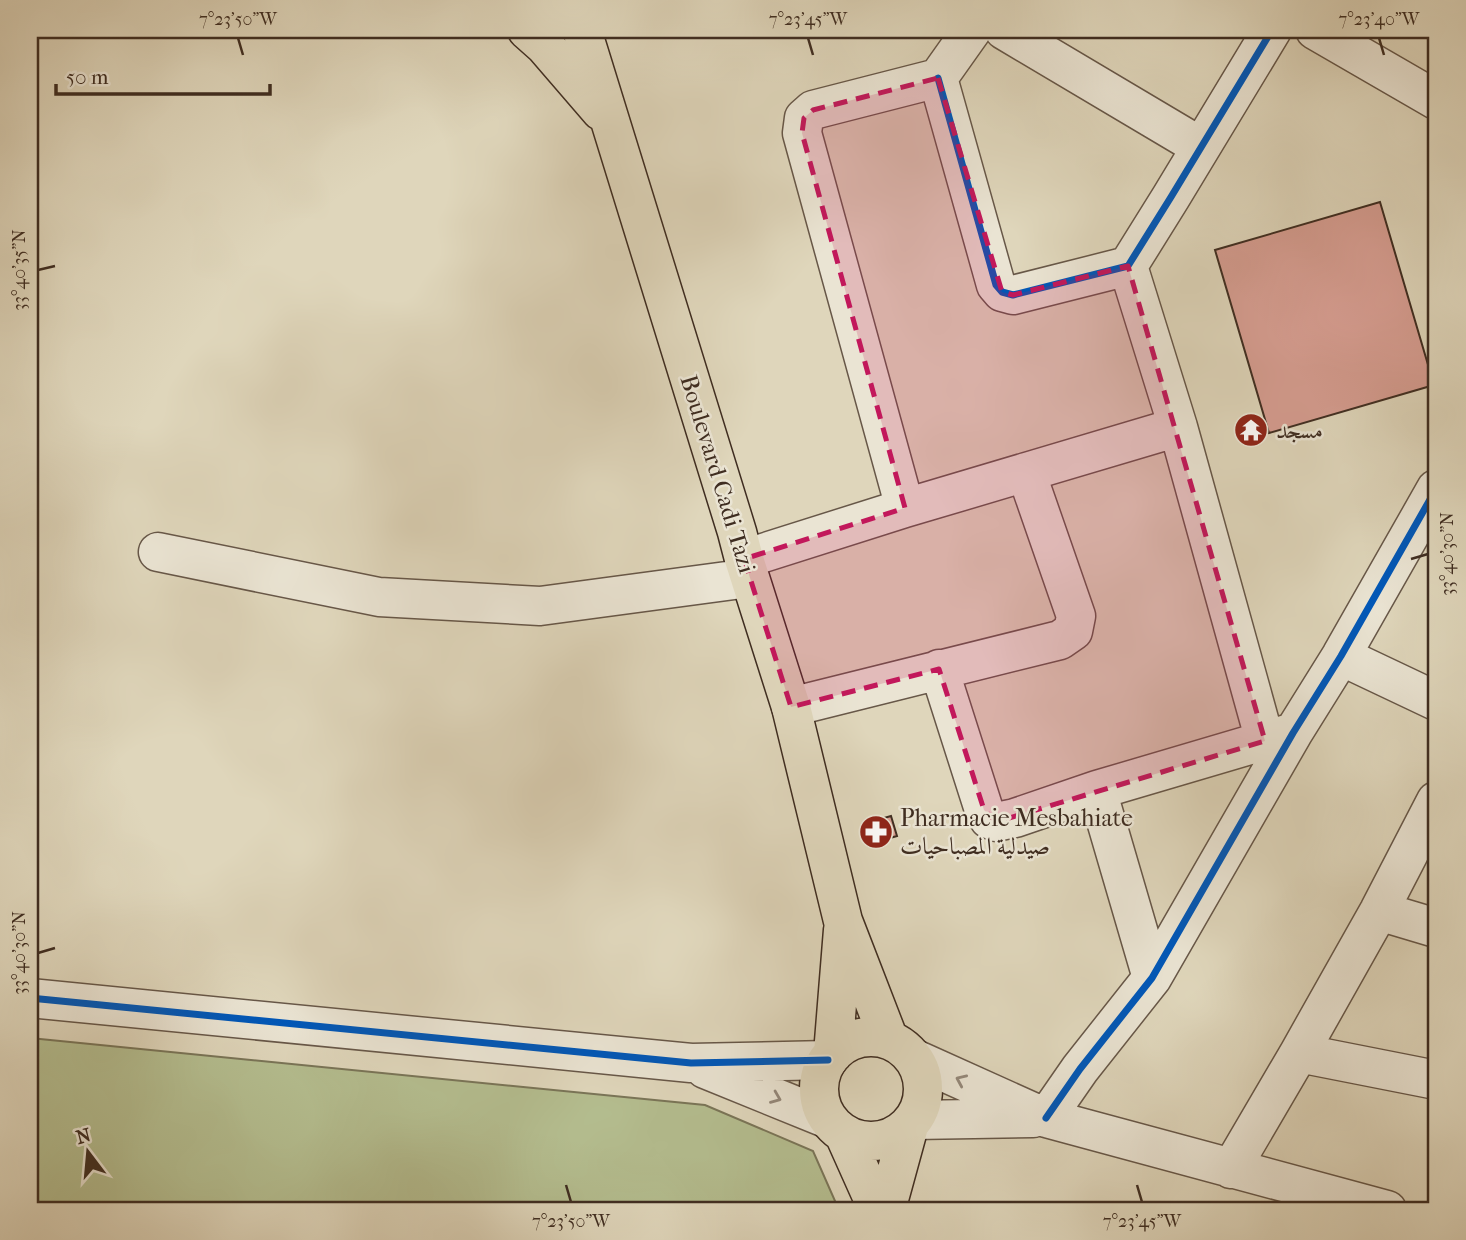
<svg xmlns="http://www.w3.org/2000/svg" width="1466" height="1240" font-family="'IM FELL French Canon',Amiri,serif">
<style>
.green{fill:#b4bd8f;stroke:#7a7558;stroke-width:2}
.building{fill:#d69d91;stroke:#3f2d21;stroke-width:2}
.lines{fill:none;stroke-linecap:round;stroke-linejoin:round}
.minor-casing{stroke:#675748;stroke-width:41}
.major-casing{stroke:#3f2d21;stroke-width:41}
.minor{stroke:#eae4d3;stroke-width:38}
.major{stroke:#dfd6bb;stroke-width:38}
.cycleway-casing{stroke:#eae4d3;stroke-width:11}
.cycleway{stroke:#0057b8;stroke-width:7}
.oneway{stroke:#94887a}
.marked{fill:#c2185b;fill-opacity:0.2;stroke:#c2185b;stroke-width:5;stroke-dasharray:14 9;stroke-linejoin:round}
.ticks{fill:none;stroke:#3f2d21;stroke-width:2.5}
.labels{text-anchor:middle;stroke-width:5;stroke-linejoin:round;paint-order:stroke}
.poi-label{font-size:24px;fill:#3f2d21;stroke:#eae4d3;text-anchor:start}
.street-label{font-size:24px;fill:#3f2d21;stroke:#eae4d3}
.neatline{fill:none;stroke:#3f2d21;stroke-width:2.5}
.ticks-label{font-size:18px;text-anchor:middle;fill:#3f2d21}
</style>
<rect width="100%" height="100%" fill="#dfd6bb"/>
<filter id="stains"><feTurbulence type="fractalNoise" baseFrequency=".00286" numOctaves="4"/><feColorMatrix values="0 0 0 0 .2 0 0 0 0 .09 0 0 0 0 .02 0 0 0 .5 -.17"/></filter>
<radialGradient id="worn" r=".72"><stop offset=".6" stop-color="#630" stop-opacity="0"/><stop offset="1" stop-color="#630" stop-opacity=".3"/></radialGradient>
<!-- green -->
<path class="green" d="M30,1038L705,1105L813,1151L839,1210H30Z"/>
<!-- building -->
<path class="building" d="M1380,202L1434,385L1269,433L1215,250Z
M891,816L897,836L876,842L870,822Z"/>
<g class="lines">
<!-- minor casing -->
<g class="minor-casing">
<path id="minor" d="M1004,30L1201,147
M1315,30L1436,100
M938,78L996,285L1002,292L1013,295L1128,266L1171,197L1272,30
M1128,266L1178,427L1265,741
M905,508L802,133L804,118L813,110L938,78L972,30
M158,552L379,597L540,606L749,578
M744,559L905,508L1178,427
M1341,656L1436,701
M939,669L984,810L989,819L996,822L1015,818L1097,790L1287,734
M791,707L1060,640L1073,631L1076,616L1026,472
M1097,790L1152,978
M1379,911L1436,928
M30,998L691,1063L828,1060
M1299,1053L1436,1080
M915,1059L1046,1118L1387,1210
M705,1069L828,1119
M1046,1118L1080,1069L1152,978L1293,733L1341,656L1436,489
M914,1120L1033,1118
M1231,1169L1299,1053L1379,911L1436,801"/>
</g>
<!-- major casing -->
<g class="major-casing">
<path id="major" d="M527,30L545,46L601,111
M582,30L737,532L744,559L791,707L843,921L889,1040
M819 1089a52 52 0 1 1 104 0a52 52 0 1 1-104 0Z
M833,1054L843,930
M844,1134L878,1210
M886,1210L909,1126"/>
</g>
<!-- minor -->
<use href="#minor" class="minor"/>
<!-- major -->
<use href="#major" class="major"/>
<!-- cycleway casing -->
<g class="cycleway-casing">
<path id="cycleway" d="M938,78L996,285L1002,292L1013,295L1128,266L1171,197L1272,30
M30,998L691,1063L828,1060
M1046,1118L1080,1069L1152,978L1293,733L1341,656L1436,489"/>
</g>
<!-- cycleway -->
<use href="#cycleway" class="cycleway"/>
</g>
<!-- one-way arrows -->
<defs><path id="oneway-chevron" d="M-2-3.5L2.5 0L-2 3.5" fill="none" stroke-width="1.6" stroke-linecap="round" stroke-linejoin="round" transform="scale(1.75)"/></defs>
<g class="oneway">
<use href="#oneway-chevron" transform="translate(961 1080) rotate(-156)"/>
<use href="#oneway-chevron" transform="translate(776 1098) rotate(22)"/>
</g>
<!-- marked area -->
<path class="marked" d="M938,78L1002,292L1013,295L1128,266L1265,741L996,822L984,810L939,669L791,707L744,559L905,508L802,133L804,118L813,110Z"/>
<!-- ticks -->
<path class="ticks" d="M238,38L243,55M808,38L813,55M1379,38L1384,55M38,270L55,266M1411,559L1428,554M38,953L55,948M566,1185L571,1202M1137,1185L1142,1202"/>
<!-- icons -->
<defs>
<g id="temple-disc" transform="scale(1.75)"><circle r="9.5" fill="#8f2418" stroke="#eae4d3"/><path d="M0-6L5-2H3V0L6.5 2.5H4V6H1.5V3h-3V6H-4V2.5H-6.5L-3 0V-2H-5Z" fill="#fff"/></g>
<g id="pharmacy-disc" transform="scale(1.75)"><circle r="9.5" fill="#8f2418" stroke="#eae4d3"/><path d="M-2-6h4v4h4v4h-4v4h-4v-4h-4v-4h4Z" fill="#fff"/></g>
</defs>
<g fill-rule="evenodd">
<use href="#temple-disc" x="1251" y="430"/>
<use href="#pharmacy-disc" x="876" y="832"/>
</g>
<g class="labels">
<!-- poi labels -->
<g class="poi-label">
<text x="1276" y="438">مسجد</text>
<text x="900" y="826">Pharmacie Mesbahiate<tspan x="900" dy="28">صيدلية المصباحيات</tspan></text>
</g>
<!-- street labels -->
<g class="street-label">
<text transform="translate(718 474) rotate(73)" y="8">Boulevard Cadi Tazi</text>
</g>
</g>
<!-- margin -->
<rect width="1466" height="1240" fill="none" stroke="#dfd6bb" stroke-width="77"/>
<!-- north arrow -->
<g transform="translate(88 1152) rotate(344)" stroke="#eae4d3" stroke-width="5" paint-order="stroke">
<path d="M0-5L12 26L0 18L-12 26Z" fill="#3f2d21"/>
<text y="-10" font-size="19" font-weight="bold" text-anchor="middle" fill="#3f2d21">N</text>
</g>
<!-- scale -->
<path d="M56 84v10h214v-10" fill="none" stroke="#3f2d21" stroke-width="3.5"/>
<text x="66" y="84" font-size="21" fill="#3f2d21" stroke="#eae4d3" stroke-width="5" paint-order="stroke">50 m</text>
<rect x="38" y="38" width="1390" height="1164" class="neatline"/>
<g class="ticks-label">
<text x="238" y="25">7°23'50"W</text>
<text x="808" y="25">7°23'45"W</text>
<text x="1379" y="25">7°23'40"W</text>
<text transform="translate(19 270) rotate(-90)" y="6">33°40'35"N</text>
<text transform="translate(1447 554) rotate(-90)" y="6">33°40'30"N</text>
<text transform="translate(19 953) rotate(-90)" y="6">33°40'30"N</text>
<text x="571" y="1227">7°23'50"W</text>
<text x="1142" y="1227">7°23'45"W</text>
</g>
<rect width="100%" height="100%" filter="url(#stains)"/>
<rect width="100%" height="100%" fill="url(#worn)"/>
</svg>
